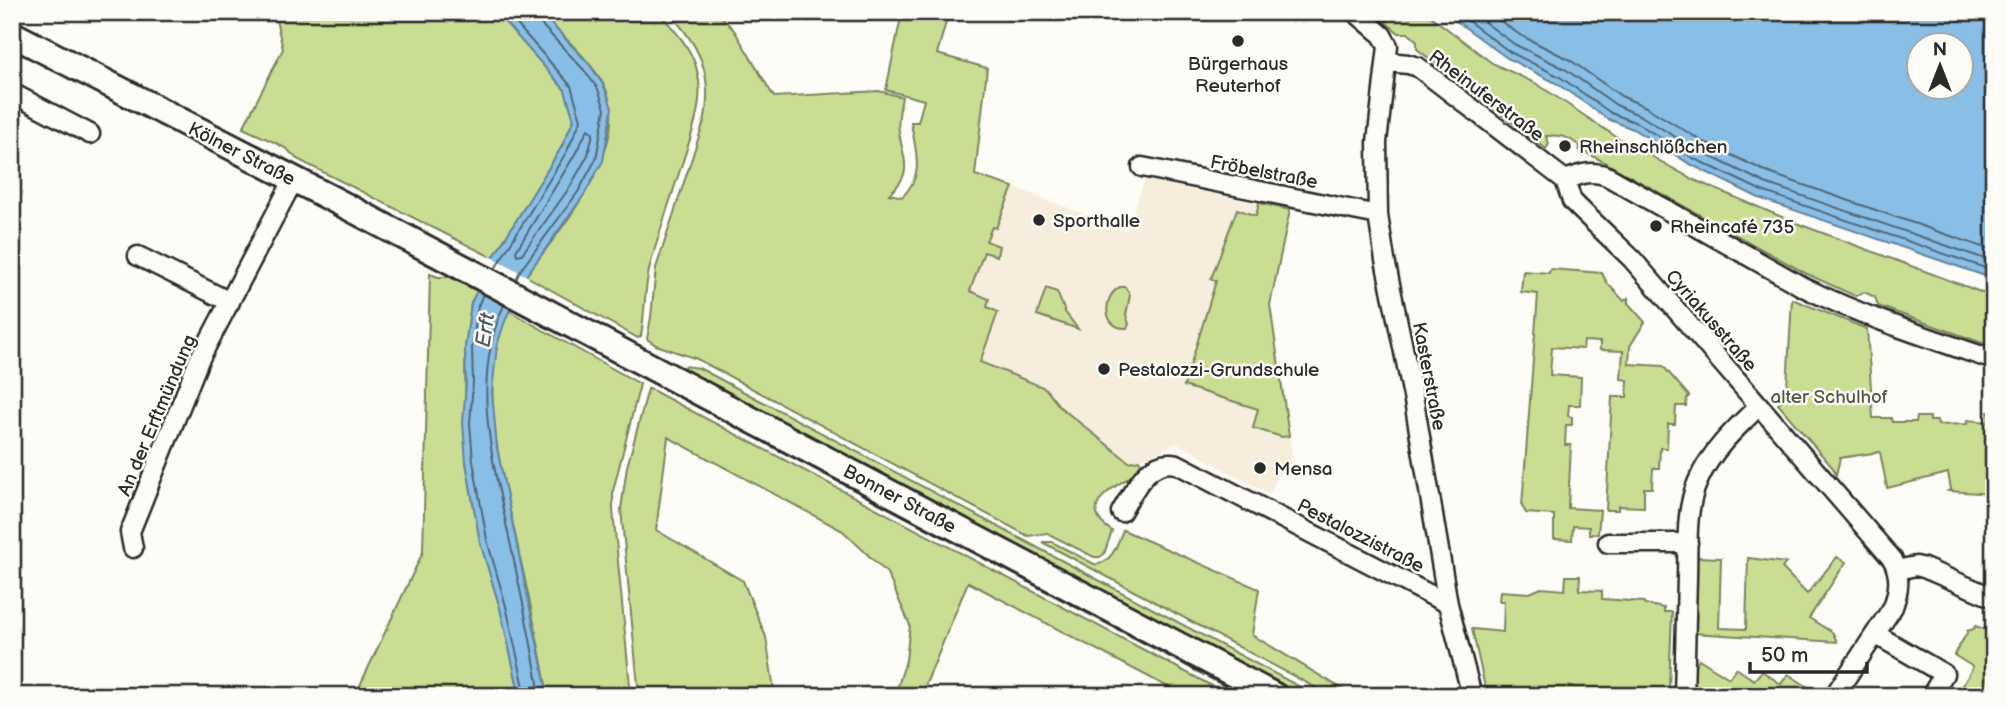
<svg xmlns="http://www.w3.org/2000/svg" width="2006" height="708" font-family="'Balsamiq Sans',sans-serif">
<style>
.built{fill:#f6eddc}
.green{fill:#cade93;stroke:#7a845f;stroke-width:2}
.water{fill:#89bfe7;stroke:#63849c;stroke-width:2;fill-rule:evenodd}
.pier{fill:#fdfcf7}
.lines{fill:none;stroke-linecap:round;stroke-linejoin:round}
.shore{stroke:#516676;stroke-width:2}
.street-casing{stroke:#2b2b2b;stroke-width:23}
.secondary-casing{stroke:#2b2b2b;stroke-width:30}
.street{stroke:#fdfcf7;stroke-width:18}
.secondary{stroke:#fdfcf7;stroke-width:24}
.poi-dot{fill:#2b2b2b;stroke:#fdfcf7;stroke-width:2.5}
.labels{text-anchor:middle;stroke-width:5;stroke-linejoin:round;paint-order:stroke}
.poi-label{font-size:19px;fill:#2b2b2b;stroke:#fdfcf7;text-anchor:start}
.street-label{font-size:19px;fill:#2b2b2b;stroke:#fdfcf7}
.park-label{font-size:19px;fill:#535845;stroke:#fdfcf7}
.water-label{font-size:21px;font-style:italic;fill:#475763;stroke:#fdfcf7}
</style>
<rect width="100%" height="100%" fill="#fdfcf7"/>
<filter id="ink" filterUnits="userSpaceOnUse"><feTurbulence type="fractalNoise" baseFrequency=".0143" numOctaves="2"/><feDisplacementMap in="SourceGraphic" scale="14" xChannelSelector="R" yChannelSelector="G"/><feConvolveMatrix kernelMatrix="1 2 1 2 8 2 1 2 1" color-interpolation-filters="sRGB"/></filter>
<g filter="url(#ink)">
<!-- built -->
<path class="built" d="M975,175L1013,187L1126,230L1145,180L1290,210L1270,305L1293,462L1285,464L1269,494L1177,443L1144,458L1129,462L1070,530L934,282Z"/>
<!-- green -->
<path class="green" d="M274,12H496L565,90L574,119L561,148L493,258L297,159L287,149L276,143L243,128L283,49Z
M540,12H658C674,29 694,50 698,75C704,105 691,135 682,164C671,198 659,232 650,266C644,289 645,313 641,336L638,338L526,276C559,230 635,145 604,85C589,58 561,35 540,12Z
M668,12H717L734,30L774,97L879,91L902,97C900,108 897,120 899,132C903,160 915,172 889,194L902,197C926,174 915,151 911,122H918L924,100L886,90L902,12H911L946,22L937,54L987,68L975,175L1013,187L996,228L992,227L986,241L999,246L997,256L984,252L970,291L989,299L987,307L998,312L980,362L1045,388L1060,407L1129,462L1139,460L1144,469C1122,482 1071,505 1112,531L1104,554L1100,557H1094L1047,533L1028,536L697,359L656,345L647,339L651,317L656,268L705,118C713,73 699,44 668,12Z
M1373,12H1425L1492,63L1537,84L1615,136L1694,180L1796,223L1994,297V347L1878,306L1875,297L1864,292L1855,296L1805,273L1593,156L1579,150L1581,148C1570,137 1561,134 1546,136L1549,144L1546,149L1417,49V41L1408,33H1399Z
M1259,203L1290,210L1270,305L1289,436L1282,437L1253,428L1258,409L1184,386L1216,281L1211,279L1237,209L1256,216Z
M1550,269L1602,273L1607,283L1624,301L1628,298V303L1645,322L1630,346L1629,364L1663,366L1689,396L1687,398L1686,406H1676L1675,424H1668L1667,448H1660L1659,468H1653L1652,488H1644V507L1618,506V510H1606L1612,397H1627L1628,380L1621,379L1623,351L1600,350V342L1584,341L1583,349L1552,347L1550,375L1581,377L1580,405H1569L1568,416L1572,417V425H1566L1565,445H1571L1568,508L1600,510L1598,534H1589V527L1573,526L1572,540L1554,539V515L1526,513L1522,506L1538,294L1521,292L1523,271L1549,273Z
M430,274L438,277H450L477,291L471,303L465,348L466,462L480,542L500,608L520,696H355L423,552Z
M1120,287H1125L1130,295L1126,315L1129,324L1127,328C1103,330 1101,297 1120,287Z
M1046,288L1057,292L1065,312L1078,329L1037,315Z
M1792,299L1867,329L1873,418H1891L1892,422H1916L1917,417H1930V421H1937L1938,425L1967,424V420L1989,422L1988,412H1994L1993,494L1948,491L1951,489L1948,473L1887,488L1880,452L1840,458L1836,475L1833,468L1778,404L1785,396L1787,387Z
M509,311L640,384L613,491V510L631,696H548C539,646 529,597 518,548C503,473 474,385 509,311Z
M685,366L699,368L1317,696H1294L721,394L681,370Z
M648,389H650L1231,696H1185L968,582L921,696H895L906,660L910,625L887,573L843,531L668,437L656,530L743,581L766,637L775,696H639L621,509L627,467Z
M680,394L954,538L952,542L679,397Z
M1123,530L1259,589L1252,635L1354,696H1331L1042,542H1052L1096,565C1113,561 1117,545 1123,530Z
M964,544L1252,696H1243L962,547Z
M1695,557L1721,558L1719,628L1746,629L1748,558L1786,563L1782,568L1807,594L1837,557L1846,562L1809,618L1833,633L1837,642L1692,633Z
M1566,576H1580L1579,590L1602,591V599L1644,602V604L1664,608V612H1672L1669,688L1665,696H1487L1472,629L1503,632L1504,601H1499L1500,591L1530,593L1541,588L1565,590Z
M1987,623L1994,627V696H1957L1973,667L1954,655L1967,633V631L1974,629L1975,626L1984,629Z
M1699,659L1729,678L1736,668L1754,680L1762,671L1781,684L1788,674L1808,687L1803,696H1702L1695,688V665Z"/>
<!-- water -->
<path class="water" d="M496,12H540L590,65L604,86L612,108L603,161L584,195L526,276L506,318L497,345L492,392L497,448L548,696H520L500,608L480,542L466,462L463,423L466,382L465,348L471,303L493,258L561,148L574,120L565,90Z
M1444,12H1994V279L1759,198L1690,164L1633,129L1608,119L1556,83L1507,58ZM1918,46H1960V88H1918Z"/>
<!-- pier -->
<path class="pier" d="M490,256L529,277L513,311L473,290Z"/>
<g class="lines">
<!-- shore -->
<path class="shore" d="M1456,12L1510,52L1560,77L1611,113L1637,123L1693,158L1762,191L1994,271
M1471,12L1514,44L1565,69L1616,105L1641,116L1697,150L1765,183L1994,262
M1488,12L1520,35L1570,60L1621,96L1646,107L1702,141L1769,173L1994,251
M588,129L593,133L588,155L570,187L522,254L517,255L516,251L574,156Z
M495,269L567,151L581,120L571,86L506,12
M516,280L520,271L578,192L596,159L605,109L598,89L584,70L537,20L535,12
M483,294L478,306L472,348L473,382L470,423L473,461L487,540L506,606L526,696
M504,305C469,381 494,465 510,542C521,593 532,644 540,696"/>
<!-- street casing -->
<g class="street-casing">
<path id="street" d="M1355,12L1382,35L1388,46L1377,142L1378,215L1385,260L1414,401L1448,604L1472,696
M1388,62L1408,64L1418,67L1565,180C1581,174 1590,170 1607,176L1803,287C1864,317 1929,338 1994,360
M12,93L90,134
M1142,167L1378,215
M1565,180L1572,201L1579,208L1632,259L1893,560C1901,577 1899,590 1893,607L1834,696
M138,256L230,302
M1121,512C1134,491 1148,457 1177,464L1448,604
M1608,543H1688
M133,548L130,532L199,360L294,179
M1897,570L1916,566L1924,568L1994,598
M1875,634L1944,674L1931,696
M1684,696C1685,656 1686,616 1687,577C1688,546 1685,509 1698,481C1711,451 1736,428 1759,406"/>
</g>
<!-- secondary casing -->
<g class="secondary-casing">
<path id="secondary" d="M12,34L348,207L1275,696"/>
</g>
<!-- street -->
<use href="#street" class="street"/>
<!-- secondary -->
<use href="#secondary" class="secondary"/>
</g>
</g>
<!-- markers -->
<g class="poi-dot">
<circle cx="1238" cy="41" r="7"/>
<circle cx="1565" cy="146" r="7"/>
<circle cx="1039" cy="220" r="7"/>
<circle cx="1656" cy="226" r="7"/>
<circle cx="1104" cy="369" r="7"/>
<circle cx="1260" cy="468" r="7"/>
</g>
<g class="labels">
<!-- poi labels -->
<g class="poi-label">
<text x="1238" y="70" text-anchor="middle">Bürgerhaus<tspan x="1238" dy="22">Reuterhof</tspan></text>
<text x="1579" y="153">Rheinschlößchen</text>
<text x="1053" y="227">Sporthalle</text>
<text x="1670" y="233">Rheincafé 735</text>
<text x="1118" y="376">Pestalozzi-Grundschule</text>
<text x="1274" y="475">Mensa</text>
</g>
<!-- street labels -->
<g class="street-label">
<text transform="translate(1487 95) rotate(37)" y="7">Rheinuferstraße</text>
<text transform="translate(242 153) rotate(27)" y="7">Kölner Straße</text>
<text transform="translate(1264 171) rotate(11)" y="7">Fröbelstraße</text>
<text transform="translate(1712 320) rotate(49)" y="7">Cyriakusstraße</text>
<text transform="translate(1430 376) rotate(79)" y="7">Kasterstraße</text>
<text transform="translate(156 415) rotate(-67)" y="7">An der Erftmündung</text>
<text transform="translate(900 498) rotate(28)" y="7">Bonner Straße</text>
<text transform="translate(1361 535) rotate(27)" y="7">Pestalozzistraße</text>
</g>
<!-- park labels -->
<g class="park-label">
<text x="1829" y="403">alter Schulhof</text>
</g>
<!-- water labels -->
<g class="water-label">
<text transform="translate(485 330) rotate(-81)" y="7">Erft</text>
</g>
</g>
<!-- margin -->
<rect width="2006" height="708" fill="none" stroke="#fdfcf7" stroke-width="42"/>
<rect x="21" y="21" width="1964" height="666" fill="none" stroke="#2b2b2b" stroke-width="2.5" filter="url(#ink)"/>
<!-- north arrow -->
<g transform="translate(1940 66)"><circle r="33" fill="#fdfcf7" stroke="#a9a8a5" stroke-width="2"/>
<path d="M0-5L12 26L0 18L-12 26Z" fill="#2b2b2b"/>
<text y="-10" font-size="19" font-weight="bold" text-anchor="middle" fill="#2b2b2b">N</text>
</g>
<!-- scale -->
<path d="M1750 662v10h117v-10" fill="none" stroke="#2b2b2b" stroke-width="3.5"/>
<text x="1761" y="662" font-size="21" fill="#2b2b2b" stroke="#fdfcf7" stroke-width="5" paint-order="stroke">50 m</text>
</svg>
